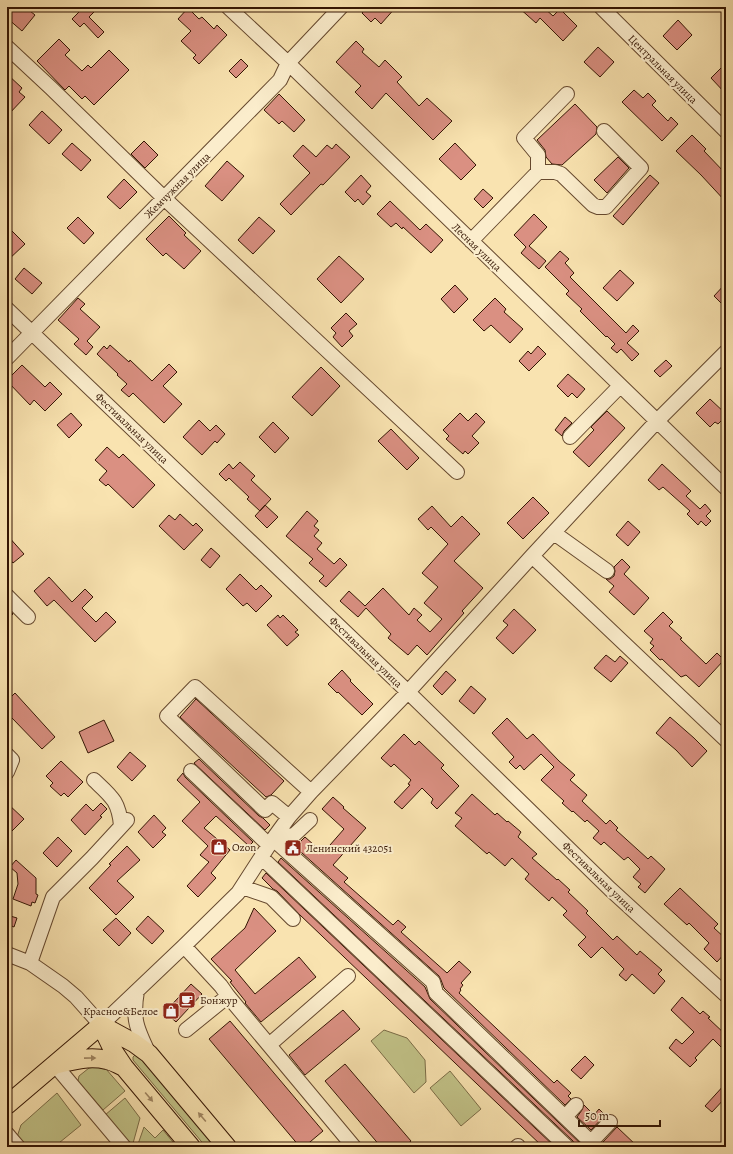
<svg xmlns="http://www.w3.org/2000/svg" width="733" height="1154" font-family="Alegreya,serif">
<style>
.green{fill:#c2c388;stroke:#7b6c46}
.building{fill:#da9082;stroke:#341503}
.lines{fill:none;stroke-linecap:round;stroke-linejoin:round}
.minor-casing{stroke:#65482e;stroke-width:16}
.major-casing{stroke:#341503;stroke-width:20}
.minor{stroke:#fbedcc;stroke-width:14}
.major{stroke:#f9e3b0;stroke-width:18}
.oneway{fill:#a08662}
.labels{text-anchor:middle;stroke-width:4;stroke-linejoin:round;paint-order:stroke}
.street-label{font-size:11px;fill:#341503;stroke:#fbedcc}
.poi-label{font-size:11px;fill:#341503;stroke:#fbedcc;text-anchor:start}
</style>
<rect width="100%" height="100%" fill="#f9e3b0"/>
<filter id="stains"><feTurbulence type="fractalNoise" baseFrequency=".005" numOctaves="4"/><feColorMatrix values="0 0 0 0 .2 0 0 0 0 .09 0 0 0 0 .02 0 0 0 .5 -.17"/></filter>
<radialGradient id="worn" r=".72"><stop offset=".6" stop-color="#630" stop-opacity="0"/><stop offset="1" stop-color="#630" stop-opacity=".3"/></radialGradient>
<!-- green -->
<path class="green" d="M384,1030L407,1038L425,1060L426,1082L414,1093L371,1041Z
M135,1055L140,1056L219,1147H206L133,1060V1057Z
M95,1067L106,1069L125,1091L103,1110L78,1081L79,1076L89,1068Z
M450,1071L481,1109L461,1126L430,1088Z
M57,1093L81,1125L54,1147H24L17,1137L21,1125Z
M125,1098L140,1118L132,1147L105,1115Z
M144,1127L155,1138L163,1130L177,1147H137Z"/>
<!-- building -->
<path class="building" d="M7,7H25L35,15L22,31L7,18Z
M84,7H99L89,17L104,32L98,38L84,23L80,27L72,19Z
M367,7H396L381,24L375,18L371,22L362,13Z
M518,7H543L553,16L560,9L577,26L563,41L540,18L536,23Z
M188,8L199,19L202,17L214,29L217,25L227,35L199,64L193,58L196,55L181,41L191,31L178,19Z
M678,20L692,35L677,50L663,36Z
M59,39L70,50L65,55L82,71L88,65L91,68L109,50L129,70L94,105L85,96L82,99L69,86L65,90L37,61Z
M356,41L364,49L362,52L379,67L385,60L402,77L397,82L419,106L427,98L452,121L433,140L386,93L372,109L355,92L361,86L336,62Z
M598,47L614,62L600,77L584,62Z
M241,59L248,66L236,78L229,71Z
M726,63V94L711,78Z
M7,74L22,88L19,92L25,97L7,116Z
M634,90L643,98L648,93L656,101L652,105L668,121L671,117L678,124L662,141L622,102Z
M279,94L305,120L294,132L282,121L279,124L264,110Z
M575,104L597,127L596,134L562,165L552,164L546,157L545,150L537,140Z
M42,111L62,130L49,144L29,125Z
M692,135L706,149L704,151L726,174V202L701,175L676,151Z
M144,141L158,155L145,168L131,154Z
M72,143L91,160L81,171L62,154Z
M455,143L476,165L461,180L439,159Z
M336,144L350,157L323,185L321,184L291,215L280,204L310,173L293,156L303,145L316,157L327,145L332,149Z
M618,157L629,168L607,193L594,180Z
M227,161L244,176L222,201L205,186Z
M361,175L371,186L366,192L371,196L363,205L358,199L355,202L345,192Z
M650,175L659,183L623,225L613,216Z
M124,179L137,192L120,209L107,197Z
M483,189L493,198L483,208L474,199Z
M390,201L420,230L426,224L443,240L431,253L403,227L402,229L396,223L391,227L377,214Z
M534,214L547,227L529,246L546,261L539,269L521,253L526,247L514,235Z
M169,216L186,233L184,235L201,251L184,269L166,253L163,256L146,239Z
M78,217L94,233L84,244L67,228Z
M259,217L275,231L253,254L238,240Z
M7,226L25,244L7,261Z
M560,251L569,259L565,263L574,273L570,277L626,333L633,325L639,331L627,343L639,354L632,361L621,349L617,353L611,348L615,344L607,336L606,337L580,311L582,309L566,294L569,291L545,267Z
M339,256L364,279L341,303L317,279Z
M24,268L42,283L32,294L15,279Z
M620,270L634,283L617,301L603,288Z
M726,283V308L714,296Z
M455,285L468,299L454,313L441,299Z
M78,298L85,304L80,309L100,327L87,341L93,347L86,355L74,344L79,339L58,320Z
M495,298L506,309L504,312L523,329L510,343L491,325L484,331L473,320Z
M346,313L357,324L349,331L353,336L342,347L333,337L336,333L331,328Z
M110,345L129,362L130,360L152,381L169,364L177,372L163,386L182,404L164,423L133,393L129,397L121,390L127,384L117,375L118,374L97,354L104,346L107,349Z
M538,346L546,354L529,371L519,361L528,351L531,354Z
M666,360L672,366L660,377L654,371Z
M22,365L45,387L50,382L62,394L45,411L34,400L30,405L7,381V380Z
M321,367L340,386L312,416L292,397Z
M568,374L585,389L577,398L572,393L568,397L557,386Z
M710,399L726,414V416L718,424L715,422L710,427L696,413Z
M607,411L625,428L589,467L573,452L594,430L591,427Z
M71,413L82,425L69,438L57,425Z
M460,413L468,421L476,413L485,422L472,436L479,443L468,454L465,451L463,454L446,439L449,436L443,430Z
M565,417L572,423L564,431L562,436L555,430Z
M199,420L210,431L216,425L225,434L217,443L215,441L202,455L183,437Z
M273,422L289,438L275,453L259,437Z
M391,429L419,458L407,470L378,441Z
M107,447L119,458L123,454L155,485L133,508L108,484L106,486L99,480L107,471L95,460Z
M240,462L255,476L251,480L271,499L260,511L247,499L249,497L229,478L226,481L219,474L229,464L233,469Z
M662,464L691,491L686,496L700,509L705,504L711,511L706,516L711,521L706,526L701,521L698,525L687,514L690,511L663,487L659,490L648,480Z
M533,497L549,513L523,539L507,523Z
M265,505L278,517L267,528L255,516Z
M432,506L451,527L462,516L480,534L454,561L483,588L462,611L464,613L427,655L417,645L408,655L388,638L391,634L366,608L358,617L340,601L349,591L365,606L383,588L409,615L414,608L422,615L417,620L430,632L442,619L424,603L438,587L422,573L448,544L431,527L428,530L418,519Z
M307,511L318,521L314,526L319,530L314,536L322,543L317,549L334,564L340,558L347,565L326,587L319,581L324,576L309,563L313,559L286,536Z
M180,514L193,526L196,523L203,530L184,550L159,526L169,515L175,520Z
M628,521L640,532L628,546L616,535Z
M7,535L24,554L13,563L7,556Z
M211,548L220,556L210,568L201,560Z
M622,559L630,567L624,574L649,598L634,615L609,592L614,586L606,579H610L614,576L615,571L614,567Z
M240,574L256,590L261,585L272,596L256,612L247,603L243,606L226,589Z
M49,577L72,602L85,589L93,597L82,608L96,622L106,612L116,622L95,642L54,600L47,606L34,591Z
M7,608L13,614L7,620Z
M514,609L536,630L513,654L496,638L508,625L503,621Z
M663,612L673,622L669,626L682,638L680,639L706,664L717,653L724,660L699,687L686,675L681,677L662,659L660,660L650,650L654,646L650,643L653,639L644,631Z
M278,615L280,618L283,615L298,630L295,632L299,635L287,646L267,625Z
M606,655L615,662L620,656L628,663L611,682L594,668Z
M342,670L351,680L350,681L373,704L362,715L338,692L337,693L328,684Z
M446,671L456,680L442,695L433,686Z
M471,686L486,699L474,714L459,701Z
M15,693L55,737L42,749L12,718L7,723V701Z
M196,699L284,781L271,795L266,797L180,717Z
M670,717L694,738L707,751L692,767L676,750L656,733Z
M507,718L527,739L533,734L559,761L575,775L570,780L587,795L582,801L606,824L610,820L618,828L616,830L648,859L651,856L665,869L645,893L638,887L641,884L633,877L640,869L628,857L624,860L604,842L601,845L593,838L599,831L587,820L585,822L573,811L572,812L562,803L564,801L541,780L554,767L541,754L524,770L520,765L516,769L509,762L514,757L492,733Z
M104,720L114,741L88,753L79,732Z
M404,734L415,745L419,741L444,765L441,768L459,786L437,809L431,803L433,799L422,788L402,809L394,802L410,785L408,784L411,780L394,764L391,767L381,758Z
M130,752L146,766L132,781L117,767Z
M199,759L259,816L263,818L270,825L265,830L194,763Z
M61,761L83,782L68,797L64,793L61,796L50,786L53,783L46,776Z
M183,773L185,777L253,842L249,846L216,816L204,828L230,850L211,873L216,878L198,897L187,886L209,862L200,855L208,846L182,821L200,802L177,780Z
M472,794L495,815L497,813L507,822L508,821L521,832L518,837L537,854L532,858L557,880L558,879L570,890L568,892L588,911L586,913L613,940L617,936L637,955L640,951L662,970L658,974L665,981L654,994L632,974L626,981L619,975L624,969L602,947L591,958L578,945L586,937L563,915L567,911L552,897L549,901L525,879L529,874L512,858L505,866L489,852L487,854L455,826L462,818L455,813Z
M333,797L344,807L343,808L366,828L333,865L348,878L344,882L393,925L398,920L406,927L401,932L447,973L459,961L471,972L461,983L463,985L460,989L461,990L459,993L554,1083L557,1080L571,1093L568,1096L571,1099L565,1105L444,988L441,980L439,976L292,844L299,843L305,837L323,853L344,829L322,809Z
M7,803L24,819L7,836Z
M101,803L107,809L100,816L102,817L85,835L71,820L86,804L93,811Z
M154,815L166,828L162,832L166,835L153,848L138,832Z
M58,837L72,851L57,867L43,853Z
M127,846L140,860L117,881L134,897L116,915L89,888L111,865L109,864Z
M281,858L425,987L430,999L584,1147H575L573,1141L278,862Z
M16,860L36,878V894L38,895L35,903L32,902L31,906L13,899L18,884L17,873L10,867Z
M266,873L555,1147H543L300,915L277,891L273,889L262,878Z
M680,888L718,924L714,928L726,939V952L717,962L704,949L709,943L689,923L687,925L664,904Z
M254,908L276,931L235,970L255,994L299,957L316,977L261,1022L245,1003L246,1002L230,982L232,981L211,959L245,928Z
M7,915L17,918L14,927L7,924Z
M148,916L164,931L152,944L136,929Z
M116,918L131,933L119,946L103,930Z
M191,984L202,994L176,1022L165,1012Z
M682,997L700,1014L703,1011L710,1017L708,1018L726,1035V1052L713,1039L695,1058L697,1060L690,1067L669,1048L676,1039L682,1044L694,1032L671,1010Z
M343,1010L360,1029L305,1075L289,1055Z
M230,1021L323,1131L304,1147H300L209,1039Z
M585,1056L594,1065L581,1079L571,1070Z
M345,1064L411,1141L404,1147H381L325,1081Z
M726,1083V1097L712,1112L705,1106Z
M584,1105L594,1115L599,1109L605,1115L591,1130L577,1117L582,1110Z
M617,1127L638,1147H604L603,1142Z"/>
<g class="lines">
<!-- minor casing -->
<g class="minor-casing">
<path id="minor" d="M228,7L288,63L726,488
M601,7L726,131
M7,47L51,88L164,198L457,472
M538,172H555L561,174L593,205L598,207H606L641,168L604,131
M471,241L538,172V155L524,138L567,94
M7,309L408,692L610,889L726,995
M7,358L280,80L288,63L341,7
M570,437L620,386
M554,533L607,571
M532,556L726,740
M7,596L28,617
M7,755L12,760L7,772
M191,771L269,845
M94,780C111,796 119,801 121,826
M289,817L272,803L265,810L167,716L195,687L311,792
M273,839L433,982L436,993L596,1147
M273,839L294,835L310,820
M261,857L567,1147
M242,887L271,897L293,919
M184,946L221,986L228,996L354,1147
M7,954L30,963L63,986L76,997L101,1025L184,946L238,893L273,839L289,817L311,792L408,692L532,556L657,421L726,352
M30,963L53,897L92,858L127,820
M137,991C132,1019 137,1029 149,1054
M186,1030L228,996
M269,1045L348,976
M55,1065L124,1147
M565,1117L576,1105
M7,1134L18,1147
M591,1142L610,1122
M517,1147L518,1146"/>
</g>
<!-- major casing -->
<g class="major-casing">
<path id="major" d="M101,1025L134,1043L149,1054L227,1147
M101,1025L114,1052L124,1067L191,1147
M58,1064C74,1060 90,1056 107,1060C113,1061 119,1065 124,1067
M7,1105L101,1025"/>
</g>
<!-- minor -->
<use href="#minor" class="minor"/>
<!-- major -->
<use href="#major" class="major"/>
</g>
<!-- one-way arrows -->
<defs><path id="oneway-solid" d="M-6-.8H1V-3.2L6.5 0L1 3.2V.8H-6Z"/></defs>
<g class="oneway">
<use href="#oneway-solid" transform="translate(90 1058) rotate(-1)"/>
<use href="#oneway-solid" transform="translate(149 1097) rotate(50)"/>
<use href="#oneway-solid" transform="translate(202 1117) rotate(-130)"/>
</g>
<!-- icons -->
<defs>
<g id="shop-square" transform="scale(0.9)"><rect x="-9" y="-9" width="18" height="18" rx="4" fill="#8f2418" stroke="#fbedcc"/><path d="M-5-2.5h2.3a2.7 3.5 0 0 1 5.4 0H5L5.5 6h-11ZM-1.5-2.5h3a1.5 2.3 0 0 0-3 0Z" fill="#fff"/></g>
<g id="civic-square" transform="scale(0.9)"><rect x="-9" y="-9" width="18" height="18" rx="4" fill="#8f2418" stroke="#fbedcc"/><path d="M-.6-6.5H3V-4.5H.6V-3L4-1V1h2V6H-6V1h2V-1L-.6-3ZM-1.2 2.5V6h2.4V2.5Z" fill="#fff"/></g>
<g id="cafe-square" transform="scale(0.9)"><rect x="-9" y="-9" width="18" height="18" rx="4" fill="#8f2418" stroke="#fbedcc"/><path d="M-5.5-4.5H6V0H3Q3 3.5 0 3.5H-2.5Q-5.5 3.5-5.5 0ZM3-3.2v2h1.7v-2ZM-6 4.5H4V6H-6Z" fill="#fff"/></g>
</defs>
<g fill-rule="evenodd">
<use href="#shop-square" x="219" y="847"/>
<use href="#civic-square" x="293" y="848"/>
<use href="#cafe-square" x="187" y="1000"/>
<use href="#shop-square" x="171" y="1011"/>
</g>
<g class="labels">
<!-- street labels -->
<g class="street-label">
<text transform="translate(663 69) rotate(45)" y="4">Центральная улица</text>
<text transform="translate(177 185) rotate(-45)" y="4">Жемчужная улица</text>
<text transform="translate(477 247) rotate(44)" y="4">Лесная улица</text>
<text transform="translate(132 428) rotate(44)" y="4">Фестивальная улица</text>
<text transform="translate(366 652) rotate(44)" y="4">Фестивальная улица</text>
<text transform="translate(599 877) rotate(44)" y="4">Фестивальная улица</text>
</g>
<!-- poi labels -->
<g class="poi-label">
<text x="232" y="851">Ozon</text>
<text x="306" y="852">Ленинский 432051</text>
<text x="200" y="1004">Бонжур</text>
<text x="158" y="1015" text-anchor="end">Красное&amp;Белое</text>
</g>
</g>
<!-- margin -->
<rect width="733" height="1154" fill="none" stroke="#f9e3b0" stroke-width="24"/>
<rect x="8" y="8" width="717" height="1138" fill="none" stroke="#341503" stroke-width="2"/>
<rect x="12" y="12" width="709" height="1130" fill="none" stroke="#341503"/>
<!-- scale -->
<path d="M579 1120v6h81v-6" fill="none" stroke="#341503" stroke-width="2"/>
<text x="585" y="1120" font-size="12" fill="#341503" stroke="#fbedcc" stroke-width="3" paint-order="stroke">50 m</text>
<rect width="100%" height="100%" filter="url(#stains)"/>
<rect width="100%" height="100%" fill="url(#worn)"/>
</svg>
